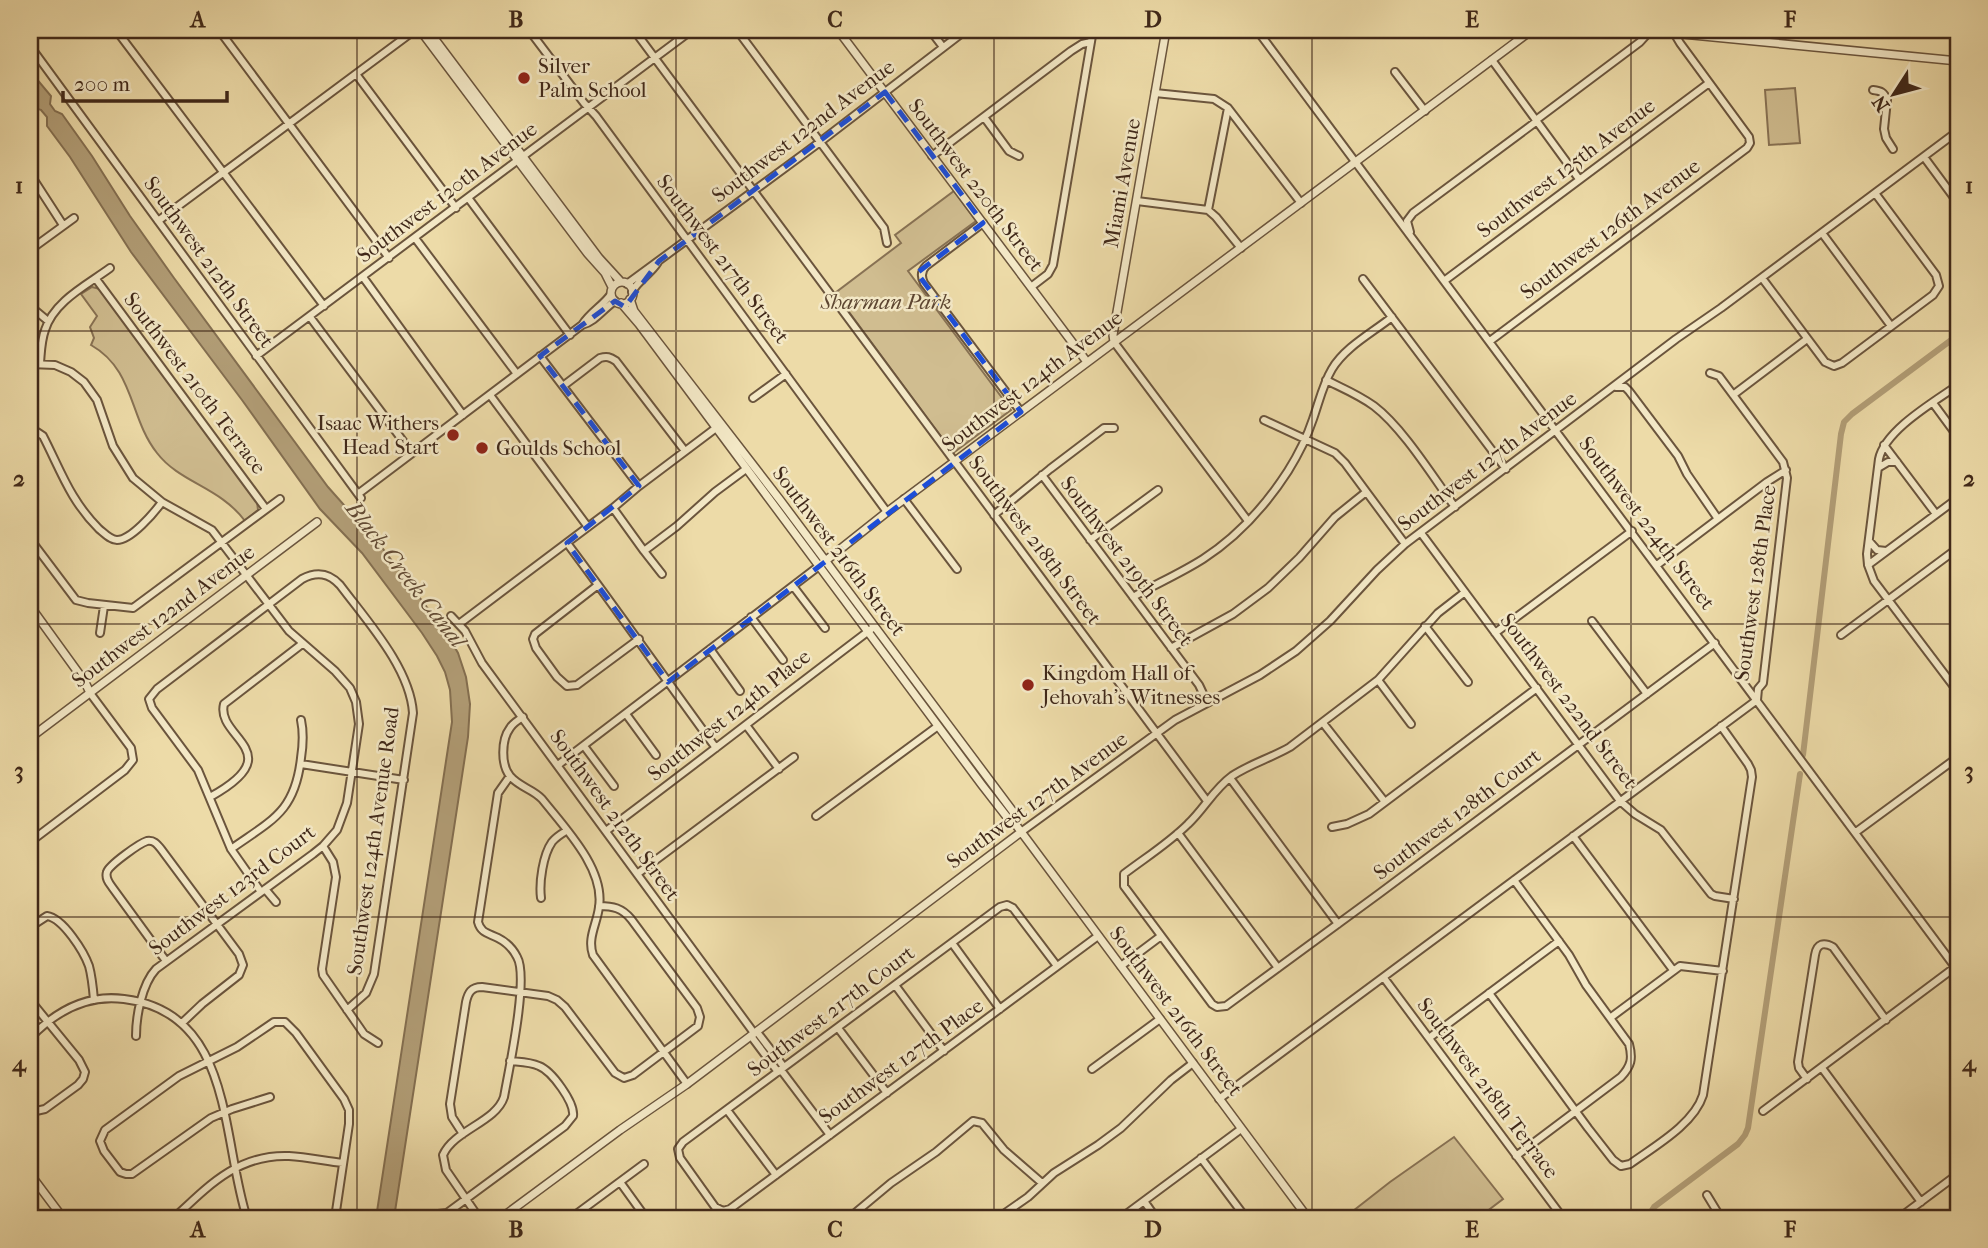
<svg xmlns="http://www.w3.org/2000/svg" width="1988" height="1248" font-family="'IM FELL French Canon',serif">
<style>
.green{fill:#d0bd90;stroke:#887254;stroke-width:2}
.water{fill:#b29e77;stroke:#846f51;stroke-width:2}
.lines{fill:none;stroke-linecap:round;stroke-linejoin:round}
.canal{stroke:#b29e77;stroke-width:6}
.minor-casing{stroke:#6b553d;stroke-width:10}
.tertiary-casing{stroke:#6b553d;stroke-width:10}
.minor{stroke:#f3e8c6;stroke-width:6}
.tertiary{stroke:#f3e8c6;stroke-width:7}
.marked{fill:none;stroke:#1d4ed8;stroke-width:5;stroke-dasharray:14 9;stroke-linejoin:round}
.grid{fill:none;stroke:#402819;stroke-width:2;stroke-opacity:0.55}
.poi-dot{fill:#8f2418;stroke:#f3e8c6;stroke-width:2.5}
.labels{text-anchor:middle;stroke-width:5;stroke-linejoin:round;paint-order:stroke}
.poi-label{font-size:21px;fill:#402819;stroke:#f3e8c6;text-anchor:start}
.street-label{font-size:21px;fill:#402819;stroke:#f3e8c6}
.park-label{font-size:21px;font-style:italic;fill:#5d4631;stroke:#f3e8c6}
.water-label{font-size:23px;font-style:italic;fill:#624b35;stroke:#f3e8c6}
.neatline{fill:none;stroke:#402819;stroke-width:2.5}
.grid-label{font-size:23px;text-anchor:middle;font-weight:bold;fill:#402819}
</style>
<rect width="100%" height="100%" fill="#eddba8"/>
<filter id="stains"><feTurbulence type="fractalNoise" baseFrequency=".00286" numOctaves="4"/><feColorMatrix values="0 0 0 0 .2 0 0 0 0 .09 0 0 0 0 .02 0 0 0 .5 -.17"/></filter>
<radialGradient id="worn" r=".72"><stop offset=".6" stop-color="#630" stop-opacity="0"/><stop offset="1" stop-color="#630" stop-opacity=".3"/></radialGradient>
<!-- green -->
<path class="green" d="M1795,88L1800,143L1769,145L1765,90Z
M954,191L976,221L908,271L1011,410L953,453L835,293L901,243L895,235Z
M92,287L100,289L257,502L258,510L245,521C220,487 180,483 157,453C129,418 135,370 91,345L94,338L90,327L97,316L81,294Z
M1454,1137L1503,1199L1478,1218H1344L1390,1182Z"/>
<!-- water -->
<path class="water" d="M30,71L51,96L50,104L55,111L62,114L92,156L130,216L174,278L328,487L383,549L447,634L458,653L466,677L470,704L468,737L394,1218H376L452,722L450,690L445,672L437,656L422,633L362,553L320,509L242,400L131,252L70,157L47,126V117L41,110C25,106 30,85 30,71Z"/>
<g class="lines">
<!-- canal -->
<path class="canal" d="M30,626L32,624
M1803,755L1841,434L1844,422L1852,414L1958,335
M1647,1218L1654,1207L1738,1144L1745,1135L1748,1128L1800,774"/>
<!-- minor casing -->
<g class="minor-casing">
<path id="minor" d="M116,30L324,306
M219,30L389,258
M529,30L584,103L596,116L887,512
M634,30L1207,801
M737,30L884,228L887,243
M930,30L943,47
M1257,30L1958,971
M30,46L361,498
M1492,60L1579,179
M1395,72L1425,111
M356,74L456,208
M1873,90C1881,91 1884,92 1887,100L1884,129L1886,138L1893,149
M1155,93L1214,99L1228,108L1301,203
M984,117L1009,151L1019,156
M1536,120L1640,42L1650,31
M932,156L1071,51L1082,44L1091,42
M1924,157L1958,203
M30,174L63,225
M1949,190L1958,183
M469,199L570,335
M1137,201L1208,210L1216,217L1241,248
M1208,210L1228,108
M158,221L415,30
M983,223L926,266C921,271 921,277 924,283L1021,412
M1410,232L1407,221L1413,213L1537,121
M1822,233L1891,326
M415,238L517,374
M30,250L74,218
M363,277L463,415
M1762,278L1825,362L1834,366L1842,363L1933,295L1939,286L1936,275L1875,193
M96,279L266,509
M1363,279L1506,469
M1444,281L1709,83
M627,284L820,142L966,30
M1031,287L1048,274L1053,265L1093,30
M632,292C638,280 651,274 658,262
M30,306L48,321
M310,317L412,453
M582,325C590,312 604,305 611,294
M1490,341L1747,148L1750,143L1749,137L1680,43L1674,33
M1114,342L1248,521
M256,356L692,30
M540,356L639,486
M40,363C41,352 41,341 45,330C54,301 87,285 110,268
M30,364L55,365L71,372L84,382L97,400L113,446L133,478L162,502L212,530L289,631L335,671L350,688L356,702L359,724L347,803L337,830L323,846L313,854L156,969C142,984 136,1016 136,1036
M1326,380C1342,388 1359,395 1374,406C1403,428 1433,477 1455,507
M1958,385C1934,402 1885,430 1879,459L1867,554L1868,565L1874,581L1958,692
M563,386L600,358C607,356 610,357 616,361L685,451
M1616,387H1625L1629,391L1678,456L1687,474L1718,519
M490,395L588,527
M1733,395L1807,339
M753,398L786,374
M1933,403L1958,437
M1264,420L1335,453L1345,463L1405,544
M30,434L37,432L43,436C61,471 70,500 99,529C104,533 110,540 117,540C131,540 154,513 162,502
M1884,445L1936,514
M1878,468L1888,462H1897
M1042,475L1199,685L1207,702
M358,494L582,325C595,322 604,308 615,301
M904,499L957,569
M613,508L644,551L677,526L715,492L746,469
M994,515L1050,469L1104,428H1114
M1421,533L1620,801L1635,814L1661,830L1711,894L1715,896L1734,899
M30,539L76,600L88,603L133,608L280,499
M1090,540L1158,490
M1869,541L1877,550L1886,551
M567,543C618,611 666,680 716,748
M644,551L662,574
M1657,565L1767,482L1786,470
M1868,565L1958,498
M598,585L535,634L533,639L536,648L557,677L567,686L577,685L639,639
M793,586L825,628
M1465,592L1438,613L1378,680L1290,747C1271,758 1250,764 1232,776C1214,789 1204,809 1188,824C1169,843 1145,858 1124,874V886L1212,1004L1217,1007L1226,1006L1380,893L1715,643
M1133,597C1156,584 1181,573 1203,559C1237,537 1266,505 1288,471C1298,455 1307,437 1313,419C1319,402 1323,384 1332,369C1345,347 1372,333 1392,317
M451,616L465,631L482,663L754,1033
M751,617L783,660
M1592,621L1647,694
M459,624L613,508L639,486L716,428
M1425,626L1468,682
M100,633L104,606
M1495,633L1632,531
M1841,635L1958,548
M1171,648L1233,614L1268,588L1299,558L1335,517L1366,492
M710,649L740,691
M1378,680L1411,724
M626,714L656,755
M523,717C518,720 513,723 510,728C501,740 501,765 510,776C519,787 533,789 542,799C565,828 605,869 599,907C597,924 587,938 593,955L687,1084
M1323,723L1385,802
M746,725L779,769
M584,746L614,786
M301,764L404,780
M558,765L819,566
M1230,778L1338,924
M210,797C292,752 215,738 224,704L302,644
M816,816L938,726
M1332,827L1347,824L1369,814L1537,688
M606,831C696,764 784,695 874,627
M1021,832L1175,720L1260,675L1296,651L1330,621L1377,570L1405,544L1676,339L1721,308L1958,131
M1856,832L1958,757
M1178,833L1278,968
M1573,836L1673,970
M30,842L125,770L133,760L131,748L90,693
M323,846L333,862L336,877L322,969L323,975L364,1034L378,1043
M231,849C272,820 295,812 301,758C303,745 304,734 301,720
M637,874L794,757
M1514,880L1569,955L1586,985L1629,1044C1633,1059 1631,1066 1621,1077L1516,1156
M265,889L276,902
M261,892L231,849L198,770L152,708L149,699L157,689L302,579C317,571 329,573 340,585C367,621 410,668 413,713L374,974L366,993L347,1010
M541,898C539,882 543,855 552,842C556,837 561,834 566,831
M30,927L47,916C63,918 84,952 89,966C92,977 93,988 94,1000
M952,943L1000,1009
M166,961L112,887C109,883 105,878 107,872C109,865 140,843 147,841C154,840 157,844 161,849L239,954L243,965L239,975L202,1004L182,1023
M1057,966L1013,908L1007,905L1000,907L683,1142L678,1149L680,1158L715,1207L723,1211L730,1209L1098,936
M1121,966L1161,936
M1384,978L1563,1218
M895,985L944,1051
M1489,993L1588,1128L1613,1160L1621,1166L1630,1164C1655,1146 1694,1124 1703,1095L1752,777L1751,770L1748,764L1721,726
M1610,1018L1680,966L1723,971
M838,1028L887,1093
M757,1032L784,1067
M751,1036L778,1072
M30,1038C55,1012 87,994 124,999C234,1012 221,1139 247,1218
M1429,1038L1559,941
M1822,1068L1921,1202
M1092,1069L1160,1019
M781,1070L830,1135
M1807,1079L1799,1068L1798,1062L1815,955C1817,943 1824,942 1833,947L1886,1020
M270,1097L232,1109L211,1118L132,1174H126L120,1172L104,1151L100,1141L105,1130L179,1076L237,1047L274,1022H285L296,1033L344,1099L349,1110V1124L335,1218
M1219,1099L1757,700L1758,689L1763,683L1787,478L1783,462L1719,376L1710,373
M30,1109L36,1111L45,1109L78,1085L83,1079L85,1072L79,1060L30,1000
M727,1110L776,1175
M1763,1111L1958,965
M463,1134L452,1117L450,1104L466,1002C468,993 471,987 482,987L548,996L557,1000L565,1007L615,1073L624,1078L633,1075L698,1026L700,1017L697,1008L631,919C622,908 613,906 599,906
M1201,1158L1246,1218
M620,1182L646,1218
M1707,1195L1721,1218
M1144,1201L1156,1218
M438,1214L447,1213L565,1126L573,1116C575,1103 552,1071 539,1066C530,1062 519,1062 510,1061
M174,1218C208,1186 238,1154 289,1156C307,1157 325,1161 343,1163
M274,1218L276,1215
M479,1218L446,1170L443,1155C454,1130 496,1122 504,1097C509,1069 529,977 517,957C513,949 506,942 498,938C488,933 481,933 478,922L498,793L510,776
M571,1218L644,1164
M849,1218L891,1183L936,1152L973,1121L982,1123L1004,1150L1042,1183
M998,1218L1028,1197L1054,1173L1098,1145L1121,1128L1171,1080L1193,1063
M1121,1218L1241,1129
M1899,1218L1958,1174"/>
</g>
<!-- tertiary casing -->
<g class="tertiary-casing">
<path id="tertiary" d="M420,30L588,254L605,273L612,287
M428,30L599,258L621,282
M838,30L1087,362
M1641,30L1958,61
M611 293a11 11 0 1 1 22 0a11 11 0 1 1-22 0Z
M630,299L634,311L780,500L1017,817L1016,825
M621,303L639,324L982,785L1010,821L1016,825L1028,841L1308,1218
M1114,342L1113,335L1166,30
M819,566L887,512L1532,30
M30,606L85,682L90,693
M30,738L317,522
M30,1174L63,1218
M501,1218L620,1130L687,1084L1021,832"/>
</g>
<!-- minor -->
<use href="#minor" class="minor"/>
<!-- tertiary -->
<use href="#tertiary" class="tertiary"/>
</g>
<!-- marked area -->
<path class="marked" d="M885,92L983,223L917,273L1021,412L668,682L567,543L639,486L540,356L615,301L625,307L659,261Z"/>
<!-- grid -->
<path class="grid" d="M357,30V1218M676,30V1218M994,30V1218M1312,30V1218M1631,30V1218M30,331H1958M30,624H1958M30,917H1958"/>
<!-- markers -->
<g class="poi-dot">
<circle cx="524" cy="78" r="7"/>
<circle cx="453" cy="435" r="7"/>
<circle cx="482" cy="448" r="7"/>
<circle cx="1028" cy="685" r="7"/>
</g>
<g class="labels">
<!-- poi labels -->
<g class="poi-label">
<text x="538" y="73">Silver<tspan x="538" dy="24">Palm School</tspan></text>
<text x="439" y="430" text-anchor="end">Isaac Withers<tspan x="439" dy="24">Head Start</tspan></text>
<text x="496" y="455">Goulds School</text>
<text x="1042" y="680">Kingdom Hall of<tspan x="1042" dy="24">Jehovah's Witnesses</tspan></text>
</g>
<!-- street labels -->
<g class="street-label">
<text transform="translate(803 131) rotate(-37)" y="7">Southwest 122nd Avenue</text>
<text transform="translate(1566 168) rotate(-37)" y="7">Southwest 125th Avenue</text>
<text transform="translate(1122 183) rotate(-80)" y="7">Miami Avenue</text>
<text transform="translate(976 185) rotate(53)" y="7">Southwest 220th Street</text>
<text transform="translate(447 192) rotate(-37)" y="7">Southwest 120th Avenue</text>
<text transform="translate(1610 229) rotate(-37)" y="7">Southwest 126th Avenue</text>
<text transform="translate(723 259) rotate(53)" y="7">Southwest 217th Street</text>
<text transform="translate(209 262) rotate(54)" y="7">Southwest 212th Street</text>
<text transform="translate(1032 381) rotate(-37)" y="7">Southwest 124th Avenue</text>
<text transform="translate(195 383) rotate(53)" y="7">Southwest 210th Terrace</text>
<text transform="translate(1487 461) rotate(-37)" y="7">Southwest 127th Avenue</text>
<text transform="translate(1647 523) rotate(53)" y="7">Southwest 224th Street</text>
<text transform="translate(1035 540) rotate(53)" y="7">Southwest 218th Street</text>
<text transform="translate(839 551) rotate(53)" y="7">Southwest 216th Street</text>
<text transform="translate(1127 561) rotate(53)" y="7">Southwest 219th Street</text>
<text transform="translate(1755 583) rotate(-82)" y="7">Southwest 128th Place</text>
<text transform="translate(163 616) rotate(-37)" y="7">Southwest 122nd Avenue</text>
<text transform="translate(1569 701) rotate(53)" y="7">Southwest 222nd Street</text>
<text transform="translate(729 715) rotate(-38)" y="7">Southwest 124th Place</text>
<text transform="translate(1037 800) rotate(-36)" y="7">Southwest 127th Avenue</text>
<text transform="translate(1457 814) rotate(-37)" y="7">Southwest 128th Court</text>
<text transform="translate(615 815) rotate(54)" y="7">Southwest 212th Street</text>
<text transform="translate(373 841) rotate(-82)" y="7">Southwest 124th Avenue Road</text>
<text transform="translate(232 890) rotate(-37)" y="7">Southwest 123rd Court</text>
<text transform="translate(831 1011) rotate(-37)" y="7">Southwest 217th Court</text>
<text transform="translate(1176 1011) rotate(53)" y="7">Southwest 216th Street</text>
<text transform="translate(901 1061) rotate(-36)" y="7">Southwest 127th Place</text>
<text transform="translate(1488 1088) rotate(53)" y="7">Southwest 218th Terrace</text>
</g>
<!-- park labels -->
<g class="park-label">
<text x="886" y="309">Sharman Park</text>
</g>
<!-- water labels -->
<g class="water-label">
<text transform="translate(406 574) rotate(52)" y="8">Black Creek Canal</text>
</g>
</g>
<!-- margin -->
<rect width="1988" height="1248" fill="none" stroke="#eddba8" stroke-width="77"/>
<!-- north arrow -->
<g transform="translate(1894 94) rotate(234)" stroke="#f3e8c6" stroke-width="5" paint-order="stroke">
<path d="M0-5L12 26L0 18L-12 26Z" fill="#402819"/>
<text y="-10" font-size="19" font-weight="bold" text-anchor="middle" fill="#402819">N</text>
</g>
<!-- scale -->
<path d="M63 91v10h164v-10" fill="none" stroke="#402819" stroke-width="3.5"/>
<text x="74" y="91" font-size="21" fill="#402819" stroke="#f3e8c6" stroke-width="5" paint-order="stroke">200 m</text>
<rect x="38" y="38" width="1912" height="1172" class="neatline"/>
<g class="grid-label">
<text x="198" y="27">A</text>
<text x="516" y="27">B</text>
<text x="835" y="27">C</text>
<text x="1153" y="27">D</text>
<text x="1472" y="27">E</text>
<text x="1790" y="27">F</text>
<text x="19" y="193">1</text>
<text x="1969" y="193">1</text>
<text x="19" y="486">2</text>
<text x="1969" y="486">2</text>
<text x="19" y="778">3</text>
<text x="1969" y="778">3</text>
<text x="19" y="1071">4</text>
<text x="1969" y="1071">4</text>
<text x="198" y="1237">A</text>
<text x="516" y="1237">B</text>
<text x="835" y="1237">C</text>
<text x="1153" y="1237">D</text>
<text x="1472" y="1237">E</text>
<text x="1790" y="1237">F</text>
</g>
<rect width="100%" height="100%" filter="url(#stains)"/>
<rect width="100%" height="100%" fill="url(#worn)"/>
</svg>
